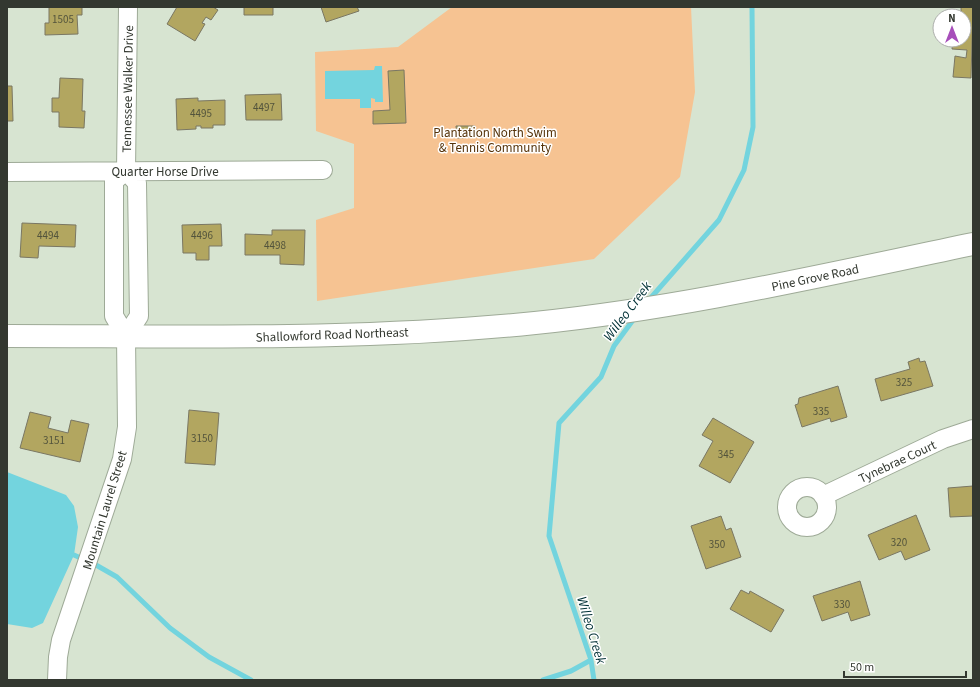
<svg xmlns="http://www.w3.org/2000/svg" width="980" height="687" font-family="'Source Sans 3',sans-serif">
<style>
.green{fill:#f6c392}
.water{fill:#73d4de}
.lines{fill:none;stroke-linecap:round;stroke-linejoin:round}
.stream{stroke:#73d4de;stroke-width:5}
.building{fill:#b2a660;stroke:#7a7763}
.minor-casing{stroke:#9eaa97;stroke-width:20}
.secondary-casing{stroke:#9eaa97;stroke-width:24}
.minor{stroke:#fff;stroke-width:18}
.secondary{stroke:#fff;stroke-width:22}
.labels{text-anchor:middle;stroke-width:3;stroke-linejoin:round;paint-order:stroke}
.number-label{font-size:11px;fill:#53543c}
.street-label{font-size:13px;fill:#333830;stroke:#fff}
.park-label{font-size:13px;fill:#553208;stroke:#fff}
.water-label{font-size:14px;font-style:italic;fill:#003035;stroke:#fff}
</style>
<rect width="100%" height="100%" fill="#d7e4d1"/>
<!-- green -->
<path class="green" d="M452,7H691L695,92L680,177L594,259L317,301L316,220L354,208V144L316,131L315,52L398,47Z"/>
<!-- water -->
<path class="water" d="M375,66H382L383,102H375V99L371,98V108H360V99H325V71L374,70Z
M7,472L66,495L74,506L78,527L74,555L43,623L32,628L7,624Z"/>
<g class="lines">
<!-- stream -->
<path class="stream" d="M648,301L719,220L744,170L753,127L752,7
M74,555L96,565L117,577L170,628L209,657L251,680
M543,680L571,671L591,660
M594,680L591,660L549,536L559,423L601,377L614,346L636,316"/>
</g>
<!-- building -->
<path class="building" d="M49,7H82V15H77L78,34L45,35V23H49Z
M177,7H213L218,10L211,20L206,17L202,23L205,24L195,41L167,24Z
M244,7H273V15H244Z
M321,7H357L359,11L326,22Z
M961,7H973L971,78L953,77L955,56L966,58L967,50L952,49L953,40H964V16H961Z
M404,70L406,123L373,124V111L390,110L388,71Z
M60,78L83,79L82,111H85L84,128L59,127V112H52V98H59Z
M7,86H12L13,121H7Z
M281,94L282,120H246L245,95Z
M198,98V101L225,100V125H213V128H201V126H196V129L177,130L176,99Z
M456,126H475L476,137L457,138Z
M22,223L76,225L75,247L39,246L38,258L20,257Z
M221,224L222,246H209V260H196V253H183L182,225Z
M272,230H305L304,265L280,264V255H245V234L272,235Z
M919,358L920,362L925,361L933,386L881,401L875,379L910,369L908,362Z
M838,386L847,417L831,422L830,418L802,427L795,405L798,404L799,398Z
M189,410L219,413L215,465L185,463Z
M30,412L51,417L48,428L68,433L71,420L89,424L80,462L20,448Z
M713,418L754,442L730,483L699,466L713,441L702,435Z
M973,486V516L950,517L948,488Z
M916,515L930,550L905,560L901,551L879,560L868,535Z
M721,516L726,530L731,528L741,557L706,569L691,526Z
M860,581L870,615L851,621L848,612L822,621L813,596Z
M741,590L749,594L750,591L784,610L771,632L730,609Z"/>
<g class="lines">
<!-- minor casing -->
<g class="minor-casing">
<path id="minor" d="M7,172L323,170
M126,336L139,316L137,183L126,171L128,7
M787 507a20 20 0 1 1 40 0a20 20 0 1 1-40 0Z
M823,496L943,439L973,429
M57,680L58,657L61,640L122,459L127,427L126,336L114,316V181L126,171"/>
</g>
<!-- secondary casing -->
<g class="secondary-casing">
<path id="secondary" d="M7,336C183,336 360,341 535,323C683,308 828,274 973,244"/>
</g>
<!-- minor -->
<use href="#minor" class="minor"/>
<!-- secondary -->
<use href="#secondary" class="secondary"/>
</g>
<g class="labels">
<!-- number labels -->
<g class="number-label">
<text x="63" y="23">1505</text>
<text x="264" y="111">4497</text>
<text x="201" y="117">4495</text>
<text x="48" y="239">4494</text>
<text x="202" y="239">4496</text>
<text x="275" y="249">4498</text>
<text x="904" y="386">325</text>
<text x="821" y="415">335</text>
<text x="202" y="442">3150</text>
<text x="54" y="444">3151</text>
<text x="726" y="458">345</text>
<text x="899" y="546">320</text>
<text x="717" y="548">350</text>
<text x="842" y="608">330</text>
</g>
<!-- street labels -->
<g class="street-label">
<text transform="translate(127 89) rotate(-89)" y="5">Tennessee Walker Drive</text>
<text x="165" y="176">Quarter Horse Drive</text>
<text transform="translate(815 277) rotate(-12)" y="5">Pine Grove Road</text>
<text transform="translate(332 334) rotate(-2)" y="5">Shallowford Road Northeast</text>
<text transform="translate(897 461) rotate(-25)" y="5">Tynebrae Court</text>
<text transform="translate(104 510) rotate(-73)" y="5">Mountain Laurel Street</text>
</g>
<!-- park labels -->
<g class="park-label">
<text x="495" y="137">Plantation North Swim<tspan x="495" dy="15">&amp; Tennis Community</tspan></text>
</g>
<!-- water labels -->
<g class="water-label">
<text transform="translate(627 311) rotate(-53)" y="5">Willeo Creek</text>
<text transform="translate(592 630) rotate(73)" y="5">Willeo Creek</text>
</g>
</g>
<!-- border -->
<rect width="980" height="687" fill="none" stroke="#333830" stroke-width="16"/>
<!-- north arrow -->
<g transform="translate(952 28)"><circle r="19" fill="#ffffff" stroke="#adafac"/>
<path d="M0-3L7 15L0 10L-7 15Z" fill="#a74eba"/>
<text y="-6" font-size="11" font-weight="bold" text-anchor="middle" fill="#333830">N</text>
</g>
<!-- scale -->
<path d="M844 671v6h122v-6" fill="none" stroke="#333830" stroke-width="2"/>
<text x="850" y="671" font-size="12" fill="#333830" stroke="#ffffff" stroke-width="3" paint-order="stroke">50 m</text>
</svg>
